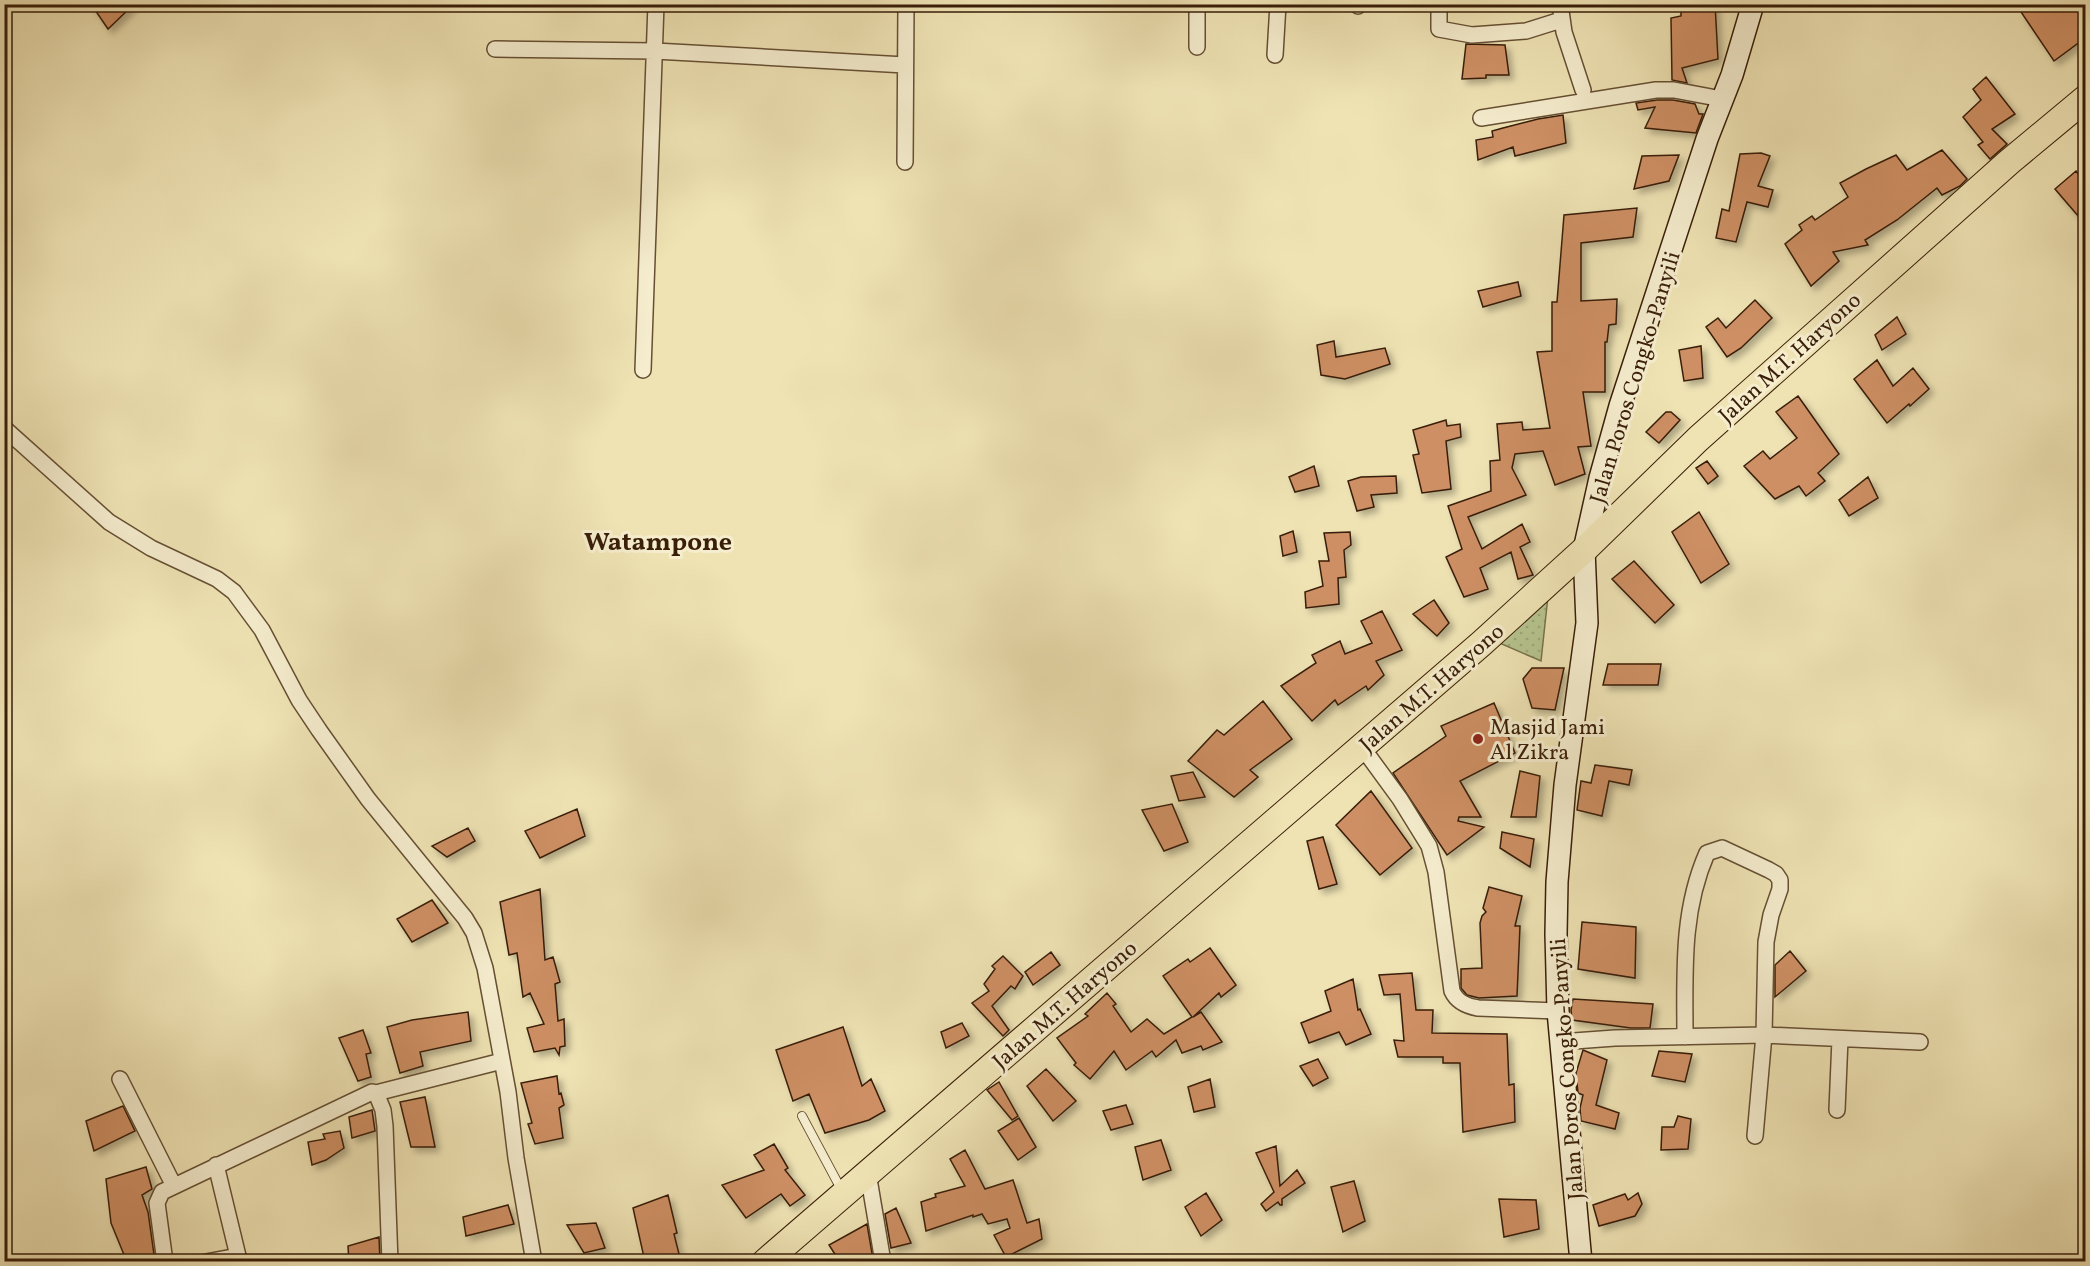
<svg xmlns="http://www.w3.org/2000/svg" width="2090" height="1266" font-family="Vollkorn,serif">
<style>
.park{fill:url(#park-dots);stroke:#78714c;stroke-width:1.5}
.building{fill:#cd8f63;stroke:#391e08;stroke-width:1.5;filter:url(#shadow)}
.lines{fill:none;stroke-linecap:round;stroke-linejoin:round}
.service-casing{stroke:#664f33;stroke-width:10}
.minor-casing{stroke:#664f33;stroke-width:18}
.secondary-casing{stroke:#391e08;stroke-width:24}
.trunk-casing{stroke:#391e08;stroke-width:28}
.service{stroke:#f5edce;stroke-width:8}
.minor{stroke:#f5edce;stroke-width:15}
.secondary{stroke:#f5edce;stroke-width:21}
.trunk{stroke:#efe3b4;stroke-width:26}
.poi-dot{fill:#8f2418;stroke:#f5edce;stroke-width:2}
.labels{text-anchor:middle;stroke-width:6;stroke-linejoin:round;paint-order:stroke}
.street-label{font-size:22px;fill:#391e08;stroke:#f5edce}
.poi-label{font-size:22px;fill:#391e08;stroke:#f5edce;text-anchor:start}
.quarter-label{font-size:26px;font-weight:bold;fill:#391e08;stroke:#f5edce}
</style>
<defs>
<pattern id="park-dots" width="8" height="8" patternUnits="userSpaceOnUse" patternTransform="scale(1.5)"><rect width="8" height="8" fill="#b6c48f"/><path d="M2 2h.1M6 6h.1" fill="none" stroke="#9da87a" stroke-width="1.8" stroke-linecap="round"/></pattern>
<filter id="shadow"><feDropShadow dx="4.5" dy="4.5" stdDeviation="3" flood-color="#0004"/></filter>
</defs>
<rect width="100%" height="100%" fill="#efe3b4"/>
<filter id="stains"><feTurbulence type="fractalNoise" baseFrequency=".00333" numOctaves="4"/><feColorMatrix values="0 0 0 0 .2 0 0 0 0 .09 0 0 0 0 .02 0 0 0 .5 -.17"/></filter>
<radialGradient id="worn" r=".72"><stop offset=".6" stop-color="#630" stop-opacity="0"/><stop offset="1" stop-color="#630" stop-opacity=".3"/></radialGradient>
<!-- park -->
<path class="park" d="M1548,596L1541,661L1495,641Z"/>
<!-- building -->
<path class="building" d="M91,4H134L108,29Z
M1681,4H1715L1718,59L1682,68L1687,83L1672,80L1671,18L1681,16Z
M2033,4H2085V38L2054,61L2021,12Z
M1466,44L1505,45L1509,75H1486V78L1462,79Z
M1986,77L2015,114L1992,129L2007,144L1990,159L1978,145L1983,142L1963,117L1981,100L1973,89Z
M1657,100H1673L1695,104L1699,114H1703L1696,133L1645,128L1655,107L1638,110L1636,103Z
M1563,115L1566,143L1515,156L1513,147L1478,160L1476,140L1493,137L1492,131L1503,128L1538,119Z
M1942,150L1967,179L1960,186L1942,195L1937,188L1897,220L1865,240L1868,245L1833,252L1839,261L1811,286L1785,244L1802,230L1799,225L1812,216L1815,220L1848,197L1840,183L1866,169L1896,155L1907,170Z
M1761,153L1770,156L1758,186L1773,190L1768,207L1747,202L1736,242L1716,238L1722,209L1729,211L1740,154Z
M1679,155L1669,181L1634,189L1642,156Z
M2076,171L2085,183V224L2055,189Z
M1637,208L1633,237L1581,243V301L1617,299L1616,324L1609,325L1607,342H1605V392H1583L1591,446L1578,447L1585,474L1555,485L1543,451L1515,454L1512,468L1526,495L1468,517L1482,549L1522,524L1530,542L1520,547L1533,575L1518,579L1511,552L1480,568L1488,589L1464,597L1446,557L1462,549L1448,506L1491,491L1490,461L1500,460L1497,424L1522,422L1523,430L1550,428L1537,352L1552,351V302H1557L1564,215Z
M1518,282L1521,296L1483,307L1478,291Z
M1755,300L1772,318L1741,348L1727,357L1706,327L1718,318L1726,328Z
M1897,317L1906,334L1882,350L1875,335Z
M1334,341L1336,357L1385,348L1390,364L1345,379L1321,375L1317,345Z
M1701,346L1703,378L1684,381L1679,350Z
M1877,360L1893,386L1913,368L1929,389L1910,406L1909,404L1887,423L1854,379Z
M1798,396L1839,454L1818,473L1825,481L1806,496L1799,486L1775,499L1744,466L1763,451L1770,459L1797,438L1776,412Z
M1666,412H1671L1680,420L1659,443L1646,432Z
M1446,420L1447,426L1460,424L1461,437L1446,441L1451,489L1422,493L1413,455L1419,454L1413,430Z
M1707,461L1718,476L1708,484L1696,468Z
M1314,466L1319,486L1295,492L1289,477Z
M1396,476L1397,493L1371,495L1374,507L1357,511L1348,481L1361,477Z
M1868,477L1878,498L1849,516L1839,500Z
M1699,512L1729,564L1701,583L1672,532Z
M1293,531L1297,552L1283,556L1280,536Z
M1350,532L1351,545L1344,550L1346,577L1338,578L1339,604L1306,608L1305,592L1323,586L1319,561H1329L1324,533Z
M1634,561L1674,605L1655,623L1612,579Z
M1434,600L1449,623L1437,636L1413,614Z
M1382,611L1402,650L1376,661L1384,675L1368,690L1366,686L1338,705L1335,700L1312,721L1281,686L1316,663L1312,655L1340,641L1345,654L1372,643L1361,621Z
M1608,664H1661L1658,685H1603Z
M1532,668H1564L1555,710L1532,708L1523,679Z
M1263,701L1292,739L1250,770L1258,777L1234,797L1188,761L1217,730L1224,735Z
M1494,703L1515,753L1460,781L1481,817H1459L1458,821L1484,827L1447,855L1393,773L1446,736L1441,726Z
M1595,765L1632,770L1629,785L1609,781L1602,816L1577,810L1581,781L1591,783Z
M1520,771L1540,776L1536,817H1511Z
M1193,772L1205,797L1179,801L1171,776Z
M1371,791L1412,848L1380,875L1336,825Z
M1172,804L1188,842L1164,851L1142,810Z
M577,809L585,836L540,858L525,831Z
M468,828L475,841L447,857L432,846Z
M1502,832L1534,839L1530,867L1500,848Z
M1323,837L1337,884L1319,889L1307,841Z
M1489,887L1522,896L1515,926H1520L1517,996L1479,998L1467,995L1461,988V969L1482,968L1480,923L1482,916L1486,912L1483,908Z
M540,889L545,960L553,957L560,982L555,984L558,1021L564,1019L565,1046L560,1047L559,1055L555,1048L534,1052L527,1028L544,1024L530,993L523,997L517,953L509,955L500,902Z
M432,900L448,923L412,942L397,919Z
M1582,922L1636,927L1635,978L1578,969Z
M1210,948L1236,985L1221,997L1219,993L1193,1017L1201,1012L1222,1042L1203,1050L1201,1046L1182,1053L1176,1040L1156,1057L1152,1051L1126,1070L1114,1051L1090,1079L1074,1065L1076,1063L1057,1038L1088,1016L1085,1014L1107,993L1116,1004L1113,1006L1131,1032L1147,1019L1164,1034L1192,1017L1163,976L1188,959L1190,962Z
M1790,951L1806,971L1775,997V965Z
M1051,952L1060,965L1033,985L1025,972Z
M1003,956L1023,976L1015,989L1011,986L992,1006L1009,1030L1003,1036L972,1003L989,991L984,984L995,969L992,966Z
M1412,973L1416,1010H1433L1432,1033L1507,1034L1509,1085L1514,1084L1515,1122L1463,1132L1460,1063H1443V1057H1398L1394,1040L1404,1041L1400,994L1384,995L1379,975Z
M1353,979L1358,1010L1360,1009L1371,1034L1346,1045L1339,1032L1309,1043L1301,1023L1331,1011L1325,991Z
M1573,999L1653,1004L1650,1028H1631L1572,1020L1571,1010Z
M468,1012L471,1041L420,1052L423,1066L400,1073L387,1027L412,1020Z
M962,1023L969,1036L946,1048L941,1032Z
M843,1027L862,1086L871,1079L885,1111L869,1120L825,1133L809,1094L793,1101L776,1050Z
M363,1030L371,1053L366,1054L371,1077L358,1081L339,1038Z
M1583,1050L1607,1060L1596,1105L1619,1113L1615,1129L1581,1121L1580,1108L1583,1095L1578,1093L1576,1073Z
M1659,1051L1692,1054L1685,1082L1652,1076Z
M1318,1059L1328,1078L1313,1086L1300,1066Z
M1046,1069L1076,1101L1053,1121L1027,1086Z
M557,1076L559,1094L561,1093L564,1105L559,1108L563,1138L535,1144L528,1124L532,1123L521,1083Z
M1210,1079L1215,1107L1194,1112L1188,1087Z
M999,1082L1018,1116L1012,1120L987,1090Z
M425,1097L435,1147H411L400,1102Z
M1126,1105L1133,1124L1111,1130L1103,1111Z
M123,1106L135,1131L94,1151L86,1121Z
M372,1110L375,1131L352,1138L349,1117Z
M1678,1116L1691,1119L1688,1149L1661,1150L1662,1127H1674Z
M1019,1118L1036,1147L1018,1160L998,1131Z
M340,1131L344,1148L326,1160L312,1165L308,1142L325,1139L323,1134Z
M1161,1140L1171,1170L1143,1180L1135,1147Z
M774,1144L788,1168L785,1170L805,1195L790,1206L781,1194L746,1218L722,1185L764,1170L754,1155Z
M1276,1146L1280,1186L1297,1170L1305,1183L1282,1199V1205H1280L1278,1202L1266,1211L1261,1204L1274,1192L1256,1153Z
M965,1150L985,1189L1013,1180L1027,1223L1039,1219L1042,1239L1006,1257L994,1235L1010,1228L1007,1219L988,1224L982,1214L973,1217V1215L926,1231L921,1202L936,1197L935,1194L965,1186L950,1159Z
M146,1167L152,1189L142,1195L148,1212L155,1262H127L111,1223L106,1179Z
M1354,1181L1365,1221L1343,1232L1331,1187Z
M1206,1193L1222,1220L1201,1236L1185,1207Z
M1638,1193L1642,1204L1635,1216L1599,1226L1593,1205L1625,1194L1628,1200Z
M668,1195L677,1233L674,1234L681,1262H645L633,1208Z
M1499,1199L1536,1200L1539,1229L1504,1237Z
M508,1205L514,1224L466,1236L463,1217Z
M896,1208L911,1243L891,1248L885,1214Z
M596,1223L605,1248L584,1253L567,1225Z
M867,1224L873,1259L868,1262H840L829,1245Z
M379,1237L380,1262H349L348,1246Z"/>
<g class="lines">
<!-- service casing -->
<g class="service-casing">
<path id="service" d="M802,1116L841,1189"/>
</g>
<!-- minor casing -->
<g class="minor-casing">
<path id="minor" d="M1439,4V29L1472,35L1526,31L1561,20
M1560,4L1564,32L1583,90
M1358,6V4
M1197,47V4
M495,49L655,51L905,65
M1275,55L1278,4
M1481,118L1656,90H1674L1722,99
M905,162L906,4
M643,370L656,4
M4,428L109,522L151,548L217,579L234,592L262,630L299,700L319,730L368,799L465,918L474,933L485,968L508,1092L516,1158L534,1262
M1362,747L1400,799L1429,846L1436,872L1452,991C1457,1002 1466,1006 1478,1008L1558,1011
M1685,1037C1685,974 1681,912 1707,853L1722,848L1769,870L1776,874L1780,880V889L1771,915L1766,942L1764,1035L1755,1136
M1560,1042L1615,1038L1764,1035L1920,1042
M120,1079L174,1186
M376,1093L383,1110L385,1126L390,1262
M1837,1110L1840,1039
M216,1165L238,1256
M868,1173L883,1262
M165,1262L157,1203L162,1192L372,1092L376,1093L502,1061
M206,1262L238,1256L241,1262"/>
</g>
<!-- secondary casing -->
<g class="secondary-casing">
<path id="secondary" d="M1581,1262L1558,1011L1556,934L1557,882L1565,785L1587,623L1584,550L1600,478L1620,406L1707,139L1732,75L1753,4"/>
</g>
<!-- trunk casing -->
<g class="trunk-casing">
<path id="trunk" d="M765,1262L1482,643L1584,550L1698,439L2009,162L2086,98"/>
</g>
<!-- service -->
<use href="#service" class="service"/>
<!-- minor -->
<use href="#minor" class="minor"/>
<!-- secondary -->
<use href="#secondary" class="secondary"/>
<!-- trunk -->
<use href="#trunk" class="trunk"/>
</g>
<!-- markers -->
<circle class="poi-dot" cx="1478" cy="739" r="6"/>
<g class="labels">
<!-- street labels -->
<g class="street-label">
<text transform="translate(1789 357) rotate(-42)" y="8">Jalan M.T. Haryono</text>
<text transform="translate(1634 377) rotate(-73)" y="8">Jalan Poros Congko-Panyili</text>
<text transform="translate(1431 687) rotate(-41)" y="8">Jalan M.T. Haryono</text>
<text transform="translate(1064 1004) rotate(-41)" y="8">Jalan M.T. Haryono</text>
<text transform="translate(1566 1069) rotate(-94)" y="8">Jalan Poros Congko-Panyili</text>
</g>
<!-- poi labels -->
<g class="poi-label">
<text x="1490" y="734">Masjid Jami<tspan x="1490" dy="25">Al Zikra</tspan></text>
</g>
<!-- quarter labels -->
<g class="quarter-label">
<text x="658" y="550">Watampone</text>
</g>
</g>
<!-- margin -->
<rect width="2090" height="1266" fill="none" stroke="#efe3b4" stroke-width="24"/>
<rect x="6" y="6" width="2078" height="1254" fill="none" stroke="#391e08" stroke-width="3"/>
<rect x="12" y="12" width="2066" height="1242" fill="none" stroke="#391e08" stroke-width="1.5"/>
<rect width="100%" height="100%" filter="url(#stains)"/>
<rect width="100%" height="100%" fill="url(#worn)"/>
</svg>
